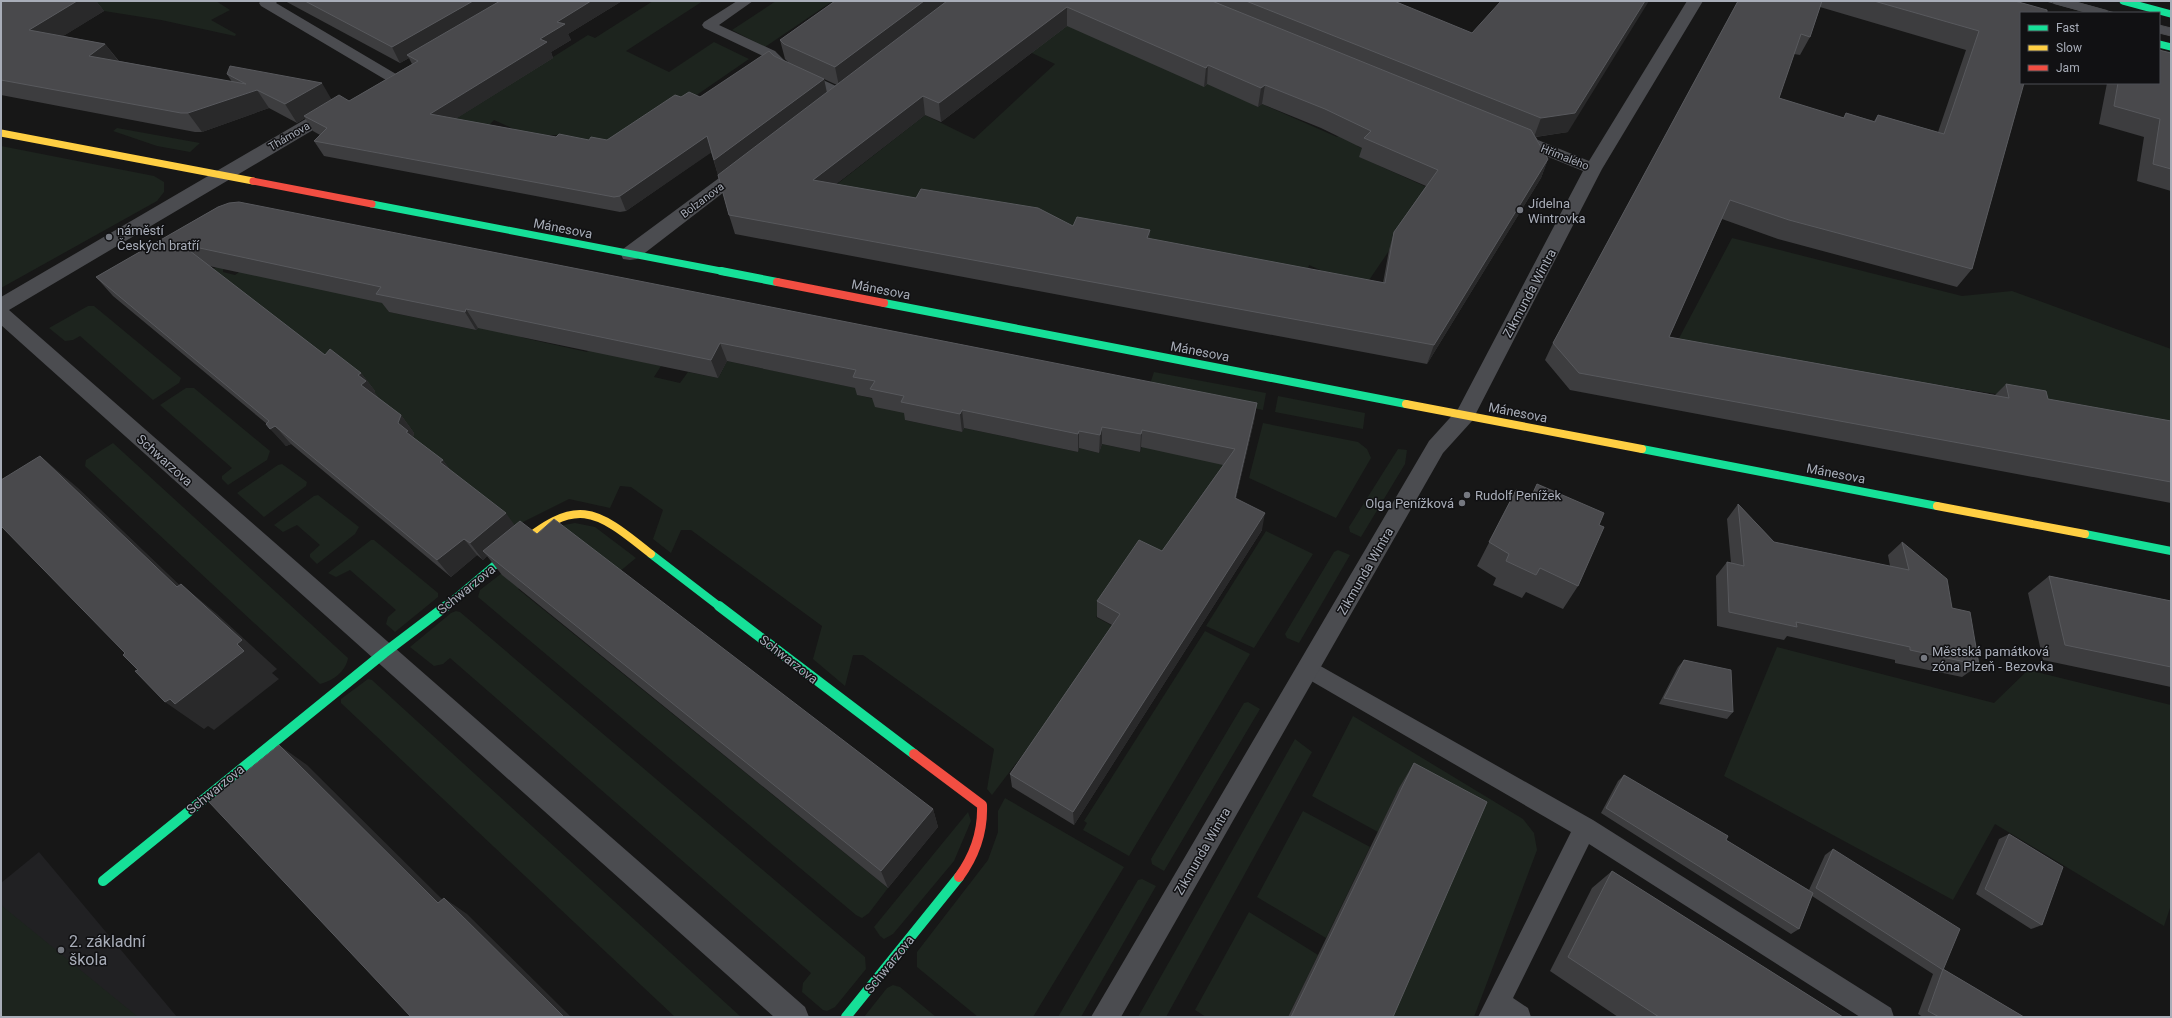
<svg xmlns="http://www.w3.org/2000/svg" width="2172" height="1018" font-family="Roboto,sans-serif">
<style>
.built{fill:#212123}
.green{fill:#1d241e}
.lines{fill:none;stroke-linecap:round;stroke-linejoin:round}
.lane{fill:#4b4c50;fill-rule:evenodd}
.street{fill:#4b4c50;fill-rule:evenodd}
.fast-far2{stroke:#16e098;stroke-width:7}
.fast-far1{stroke:#16e098;stroke-width:8}
.fast{stroke:#16e098;stroke-width:10}
.slow-far1{stroke:#ffcf43;stroke-width:7}
.slow{stroke:#ffcf43;stroke-width:8}
.jam-far2{stroke:#f24e42;stroke-width:7}
.jam-far1{stroke:#f24e42;stroke-width:8}
.jam{stroke:#f24e42;stroke-width:10}
.tram{stroke:#4b4c4f;stroke-width:1}
.wall{fill:#3d3d3f;fill-rule:evenodd}
.shaded-wall{fill:#29292a}
.building{fill:#49494c;stroke:#58595d;fill-rule:evenodd}
.poi-dot{fill:#757880;stroke:#111113;stroke-width:1.5}
.labels{text-anchor:middle;stroke-width:3;stroke-linejoin:round;paint-order:stroke}
.far-street-label{font-size:11px;fill:#a8adb8;stroke:#111113}
.poi-label{font-size:13px;fill:#a8adb8;stroke:#111113;text-anchor:start}
.street-label{font-size:13px;fill:#a8adb8;stroke:#111113}
.near-poi-label{font-size:16px;fill:#a8adb8;stroke:#111113;text-anchor:start}
</style>
<rect width="100%" height="100%" fill="#171717"/>
<!-- built -->
<path class="built" d="M39,852L177,1017H1V883Z"/>
<!-- green -->
<path class="green" d="M74,1H216L230,10L211,20L236,34L235,36L161,20L104,11Z
M653,1H703L626,51L669,72L714,42L749,59L685,103L613,146L556,135L529,136L494,120L476,139L416,113L500,73L515,81L588,35L595,38Z
M776,1H833L765,47L732,30Z
M1037,10L1210,81L1258,107L1262,104L1337,137L1338,136L1358,144L1357,146L1366,150L1360,157L1431,189L1363,289L1309,265L1303,288L832,188L925,115L974,139L1055,64L1032,53Z
M117,128L200,143L190,152L157,146L113,131Z
M1,146L154,176L164,182V192L157,201L1,288Z
M1732,238L1962,296L2012,291L2171,349V431L1996,394L1676,344Z
M227,261H230L223,270V272L235,275L242,270L383,303L389,312L476,330L483,321L524,338L587,352L589,349L661,366L654,377L680,383L688,372L718,378L727,361L860,389L858,395L910,408L905,420L962,432L964,428L1078,452L1079,448L1099,453L1102,444L1140,452L1142,446L1199,459L1234,465L1161,567L1138,556L1096,617L1118,629L992,795L987,789L994,749L863,655H853L845,686L813,659L822,626L691,530H681L671,553L653,539L663,510L631,487L620,486L610,508L569,499L513,527L419,450L352,378L211,270Z
M88,306H94L181,378L179,383L153,400L80,336L73,340L65,341L49,328Z
M1154,372L1266,393L1263,410L1149,387Z
M186,388H194L270,451L267,460L228,485L222,479V476L232,468L160,405Z
M1278,396L1365,413L1363,429L1275,412Z
M1263,423L1358,442L1367,449L1371,458L1336,518L1249,478Z
M113,443L348,658C346,671 333,681 320,684L85,466L86,460Z
M1398,449L1407,450L1405,464L1361,537L1350,532L1349,527Z
M282,464L307,482L306,486L264,517L237,493L278,465Z
M318,495L359,527L355,534L317,564L310,557V554L320,545L297,525L283,532L274,525L314,496Z
M575,523L595,527L636,558L619,572L518,589L888,888L869,913L862,918L856,915L478,597L480,590L564,525Z
M1266,531L1313,554L1254,648L1206,626Z
M371,540H374L438,593V597L395,632L386,624L388,617L396,610L350,570L336,577L328,573Z
M1338,550L1350,555L1299,643L1287,638L1285,634L1334,552Z
M456,611L460,612L865,957L866,969L835,1007L827,1011L823,1010L802,992L803,983L811,973L450,658L443,664L434,666L410,647L451,613Z
M1205,631L1250,654L1129,856L1083,830L1087,823L1084,821Z
M1777,647L1994,703L2028,670L2171,705V905L2164,926L1995,824L1953,900L1724,776Z
M368,679L372,680L741,1017H675L341,703V699Z
M1248,702L1260,709L1164,871L1152,864L1151,859L1244,703Z
M1353,716L1523,819L1534,833L1537,850L1474,1017H1385L1399,788L1378,832L1312,796Z
M1295,739L1312,752L1166,1017H1138Z
M1005,798L1124,867L1033,1017H978L917,967V952L988,860L998,832V811Z
M1303,811L1370,847L1326,938L1257,897Z
M968,812L971,821L954,861L893,934L884,939L880,936L874,927Z
M1142,879L1156,886L1081,1017H1058L1138,880Z
M1,905L138,1017H1Z
M1249,912L1318,955L1288,1017H1206L1195,1010Z
M893,985L900,987L936,1017H864L887,988Z"/>
<g class="lines">
<!-- lane -->
<path class="lane" d="M261,1H278L276,3L396,74L398,77L396,80H386L261,6L259,3Z
M737,1H753L719,25L775,51L788,64L847,91L849,94L847,97H837L778,70L765,57L704,28L702,25L704,22Z
M2052,1H2074L2107,10L2109,13H2087L2054,4Z
M2159,25L2171,28V36L2159,33Z
M1308,659L1593,820L1891,1008L1894,1017H1860L1589,844L1513,998L1528,1008L1531,1017H1478L1571,832L1301,675L1298,668L1301,661Z"/>
<!-- street -->
<path class="street" d="M1687,1H1703L1602,169L1472,421L1443,453L1121,1017H1091L1429,441L1458,409L1583,171L1509,141L1506,137L1509,133L1515,132L1521,133L1589,161Z
M334,105L340,106L342,110L340,114L9,310L805,1007L809,1017H774L1,325V297L328,106Z
M744,162L750,164L753,168L750,172L637,259L630,260L623,259L621,254L623,249L738,164Z"/>
<!-- fast-far2 -->
<path class="fast-far2" d="M2123,1L2171,14
M2159,44L2171,47
M372,204L726,272"/>
<!-- fast-far1 -->
<path class="fast-far1" d="M721,271L777,282
M884,303L1406,404
M1642,449L1937,506
M2085,534L2171,551
M651,554L720,607
M445,607L515,548"/>
<!-- fast -->
<path class="fast" d="M719,606L914,754
M103,881L384,653L446,606
M846,1017L959,877"/>
<!-- slow-far1 -->
<path class="slow-far1" d="M1,133L253,181"/>
<!-- slow -->
<path class="slow" d="M1406,404L1642,449
M1937,506L2085,534
M515,548C577,497 593,507 651,554"/>
<!-- jam-far2 -->
<path class="jam-far2" d="M253,181L372,204"/>
<!-- jam-far1 -->
<path class="jam-far1" d="M777,282L884,303"/>
<!-- jam -->
<path class="jam" d="M914,754L982,805C983,832 975,855 959,877"/>
<!-- tram -->
<path class="tram" d="M2046,1L2089,13
M2072,1L2115,13
M2159,25L2171,28
M2159,33L2171,36"/>
</g>
<!-- wall -->
<path class="wall" d="M1,1H96L104,11L63,36L105,44L119,61L232,82L227,74L332,99L349,101L412,64L409,58L400,63L285,1H622L568,34L571,40L551,52L553,58L455,119L556,137L589,140H607L681,97H700L774,56L789,63L785,59L780,40L835,1H1394L1568,132L1536,137L1548,159L1541,178L1427,364L735,234L729,215L718,175L711,152L626,211L620,212L324,156L314,141L320,135L313,131L305,118L297,123L269,108L202,132H195L1,95ZM1067,26L1204,87L1207,84L1258,107L1262,104L1321,128L1362,148L1359,157L1426,186L1394,232L1389,250L1383,283L1149,239L1150,230L1073,226L836,184L925,115L941,122ZM824,79L837,85L827,92Z
M1738,1H2015L2021,94L1972,269L1957,287L1778,239L1722,219L1669,337L1995,395L2006,384L2048,399L2171,421V503L1570,390L1545,360L1553,343ZM1820,7L1966,50L1938,132L1878,115L1874,121L1846,113L1843,118L1779,98L1794,54L1800,55L1810,37Z
M2171,53V191L2137,181L2144,137L2099,124L2107,83H2159Z
M218,207L1257,403L1254,421L1236,498L1262,530L1074,825L1012,787L1010,774L1112,625L1097,617V601L1162,551L1223,465L1141,447L1140,452L1102,444L1099,453L1079,448L1078,452L964,428L962,432L905,420L904,413L875,407L872,398L857,395L855,388L727,361L718,378L478,328L476,330L389,312L382,303L209,266L325,355L361,373L375,391L374,392L379,398L401,415L414,433L413,437L414,438L443,460L450,470L514,525L537,534L933,809L938,827L888,888L502,575L487,556L483,560L477,555L451,577L291,444L286,446L267,424L113,296L96,277Z
M1537,484L1599,525L1578,586L1563,609L1526,592L1522,598L1493,585L1496,578L1477,566L1516,490L1532,495Z
M1738,504L1774,542L1890,566L1888,555L1902,542L1952,608L1979,665L1962,677L1895,663V660L1787,636L1784,640L1717,626L1716,576L1727,562L1731,563L1727,519Z
M2049,576L2171,601V687L2043,660L2028,593Z
M1684,660L1733,712L1727,719L1659,704L1678,667Z
M1414,763L1393,1017H1288L1399,788Z
M1624,775L1726,840L1809,890L1825,855L1833,849L1943,969L2024,1017H1923L1918,1014L1933,974L1812,896L1799,929L1791,934L1601,813L1618,781Z
M2009,834L2042,925L2031,929L1976,894L1999,839Z
M1612,871L1843,1017H1618L1550,971L1592,888Z"/>
<!-- shaded-wall -->
<path class="shaded-wall" d="M77,1H96L104,11L44,48L29,30Z
M473,1H506L407,55L409,58L400,63L392,47Z
M591,1H622L568,34L571,40L551,52L553,58L438,130L430,114L540,39L557,22Z
M924,1H952L839,86L835,67Z
M1645,1H1649L1568,132L1534,137L1541,118Z
M1067,7V26L941,122L939,103Z
M105,44L119,62L89,56Z
M1208,65L1207,84L1204,87L1206,68Z
M824,79L827,94L718,176L714,160Z
M322,83L333,102L304,116L305,118L297,123L285,104Z
M1265,85L1262,104L1258,107L1261,88Z
M257,90L269,108L202,132L188,113Z
M923,96L925,115L817,199L813,180Z
M707,136L712,152L626,211L620,196Z
M1548,159L1541,178L1427,364L1434,345Z
M1150,230L1148,248L1147,238Z
M466,309L478,328L476,330L465,312Z
M720,343L727,361L718,378L711,360Z
M361,373L375,391L374,392L380,399L361,385L358,375Z
M1257,403L1254,421L1232,515L1235,498Z
M962,410L964,428L962,432L960,414Z
M401,415L414,433L413,437L421,448L419,450L398,423Z
M275,426L291,444L286,446L270,429Z
M1102,427V444L1099,453L1100,435Z
M1142,430L1141,447L1140,452L1141,434Z
M1079,431V448L1078,452V434Z
M40,456L78,488L213,617L177,587Z
M443,460L456,477L440,462Z
M506,513L518,530L483,551L487,556L483,560L470,543Z
M1265,513L1262,530L1074,825L1073,812Z
M464,539L477,555L451,577L437,560Z
M181,584L217,614L277,669L272,673L279,679L214,730L208,726L204,729L165,702L237,644Z
M279,745L307,765L462,919L438,903Z
M933,809L938,827L888,888L881,871Z
M444,898L467,914L571,1017H564Z"/>
<!-- building -->
<path class="building" d="M1,1H77L29,30L105,44L89,56L246,84L227,74L230,66L322,83L285,104L257,90L188,113H181L1,80Z
M305,1H473L392,47Z
M500,1H591L557,22L565,24L540,39L547,42L430,114L556,137L559,134L589,140L591,137L607,140L675,95L681,97L689,92L700,97L769,51L774,56L824,79L714,160L707,136L620,196L614,197L314,141L327,128L304,116L339,95L349,101L418,61L407,55Z
M835,1H924L835,67L784,44L780,40Z
M947,1H1212L1531,130L1548,159L1434,345L729,215L718,175ZM1067,7L1206,68L1208,65L1261,88L1265,85L1325,109L1371,131L1364,138L1438,170L1394,232L1385,283L1147,238L1150,230L1077,217L1073,226L1038,208L921,189L916,198L813,180L923,96L939,103Z
M1246,1H1394L1472,33L1501,1H1645L1575,113L1541,118Z
M1738,1H1822L1810,37L1801,34L1779,98L1844,118L1846,113L1875,122L1878,115L1944,134L1979,31L1874,1H2015L2047,10V13H2021V83H2024L1972,269L1789,220L1730,200L1669,337L2009,398L2006,384L2046,391L2048,399L2171,421V482L1579,373L1553,343Z
M2159,50L2171,53V169L2153,164L2160,119L2114,106L2118,83H2159Z
M239,202L1257,403L1235,498L1265,513L1073,812L1010,774L1120,614L1097,601L1139,540L1162,551L1235,449L1142,430L1141,434L1102,427L1100,435L1079,431L1078,434L962,410L960,414L901,402L904,396L870,389L875,381L853,377L856,370L720,343L711,360L466,309L465,312L376,294L381,287L181,244L325,355L330,349L361,373L358,375L366,381L361,385L401,415L398,423L408,431L406,432L443,460L440,462L506,513L470,543L464,539L437,560L275,426L270,429L266,424L269,421L96,277L218,207L229,203Z
M40,456L177,587L181,584L242,640L237,644L244,651L175,704L170,699L165,702L135,671L138,670L123,655L125,653L1,526V480Z
M1537,484L1604,513L1599,525L1604,527L1578,586L1540,568L1536,575L1506,561L1509,554L1489,542L1516,490L1532,495Z
M1738,504L1774,542L1909,570L1902,542L1947,579L1952,608L1970,612L1979,665L1910,650V647L1796,622L1797,627L1729,612L1727,562L1744,566Z
M554,519L933,809L881,871L483,551L520,521L537,534Z
M2049,576L2171,601V667L2065,645Z
M1684,660L1731,670L1733,712L1664,698Z
M279,745L438,903L444,898L564,1017H411L209,802Z
M1414,763L1487,802L1393,1017H1291Z
M1624,775L1728,836L1726,840L1813,893L1799,929L1606,808Z
M2009,834L2063,867L2042,925L1985,889Z
M1833,849L1960,929L1943,970L1816,888Z
M1612,871L1843,1017H1659L1568,957Z
M1943,969L2024,1017H1939L1928,1011Z"/>
<!-- markers -->
<g class="poi-dot">
<circle cx="1520" cy="210" r="4"/>
<circle cx="109" cy="237" r="4"/>
<circle cx="1467" cy="495" r="4"/>
<circle cx="1462" cy="503" r="4"/>
<circle cx="1924" cy="658" r="4"/>
<circle cx="61" cy="950" r="4"/>
</g>
<g class="labels">
<!-- far-street labels -->
<g class="far-street-label">
<text transform="translate(289 136) rotate(-30)" y="4">Thámova</text>
<text transform="translate(1565 157) rotate(22)" y="4">Hřímalého</text>
<text transform="translate(702 200) rotate(-37)" y="4">Bolzanova</text>
</g>
<!-- poi labels -->
<g class="poi-label">
<text x="1528" y="208">Jídelna<tspan x="1528" dy="15">Wintrovka</tspan></text>
<text x="117" y="235">náměstí<tspan x="117" dy="15">Českých bratří</tspan></text>
<text x="1475" y="500">Rudolf Penížek</text>
<text x="1454" y="508" text-anchor="end">Olga Penížková</text>
<text x="1932" y="656">Městská památková<tspan x="1932" dy="15">zóna Plzeň - Bezovka</tspan></text>
</g>
<!-- street labels -->
<g class="street-label">
<text transform="translate(563 228) rotate(11)" y="5">Mánesova</text>
<text transform="translate(881 289) rotate(11)" y="5">Mánesova</text>
<text transform="translate(1529 293) rotate(-62)" y="5">Zikmunda Wintra</text>
<text transform="translate(1200 351) rotate(11)" y="5">Mánesova</text>
<text transform="translate(1518 412) rotate(11)" y="5">Mánesova</text>
<text transform="translate(165 460) rotate(42)" y="5">Schwarzova</text>
<text transform="translate(1836 473) rotate(11)" y="5">Mánesova</text>
<text transform="translate(1365 571) rotate(-60)" y="5">Zikmunda Wintra</text>
<text transform="translate(466 589) rotate(-39)" y="5">Schwarzova</text>
<text transform="translate(789 659) rotate(38)" y="5">Schwarzova</text>
<text transform="translate(215 789) rotate(-39)" y="5">Schwarzova</text>
<text transform="translate(1202 851) rotate(-60)" y="5">Zikmunda Wintra</text>
<text transform="translate(889 964) rotate(-51)" y="5">Schwarzova</text>
</g>
<!-- near-poi labels -->
<g class="near-poi-label">
<text x="69" y="947">2. základní<tspan x="69" dy="18">škola</tspan></text>
</g>
</g>
<!-- border -->
<rect width="2172" height="1018" fill="none" stroke="#a8adb8" stroke-width="4"/>
<!-- legend -->
<rect x="2020" y="12" width="140" height="72" fill="#111113" stroke="#4d4f55"/>
<rect x="2028" y="25" width="20" height="6" fill="#16e098" stroke="#4d4f55"/>
<text x="2056" y="32" font-size="12" fill="#a8adb8">Fast</text>
<rect x="2028" y="45" width="20" height="6" fill="#ffcf43" stroke="#4d4f55"/>
<text x="2056" y="52" font-size="12" fill="#a8adb8">Slow</text>
<rect x="2028" y="65" width="20" height="6" fill="#f24e42" stroke="#4d4f55"/>
<text x="2056" y="72" font-size="12" fill="#a8adb8">Jam</text>
</svg>
